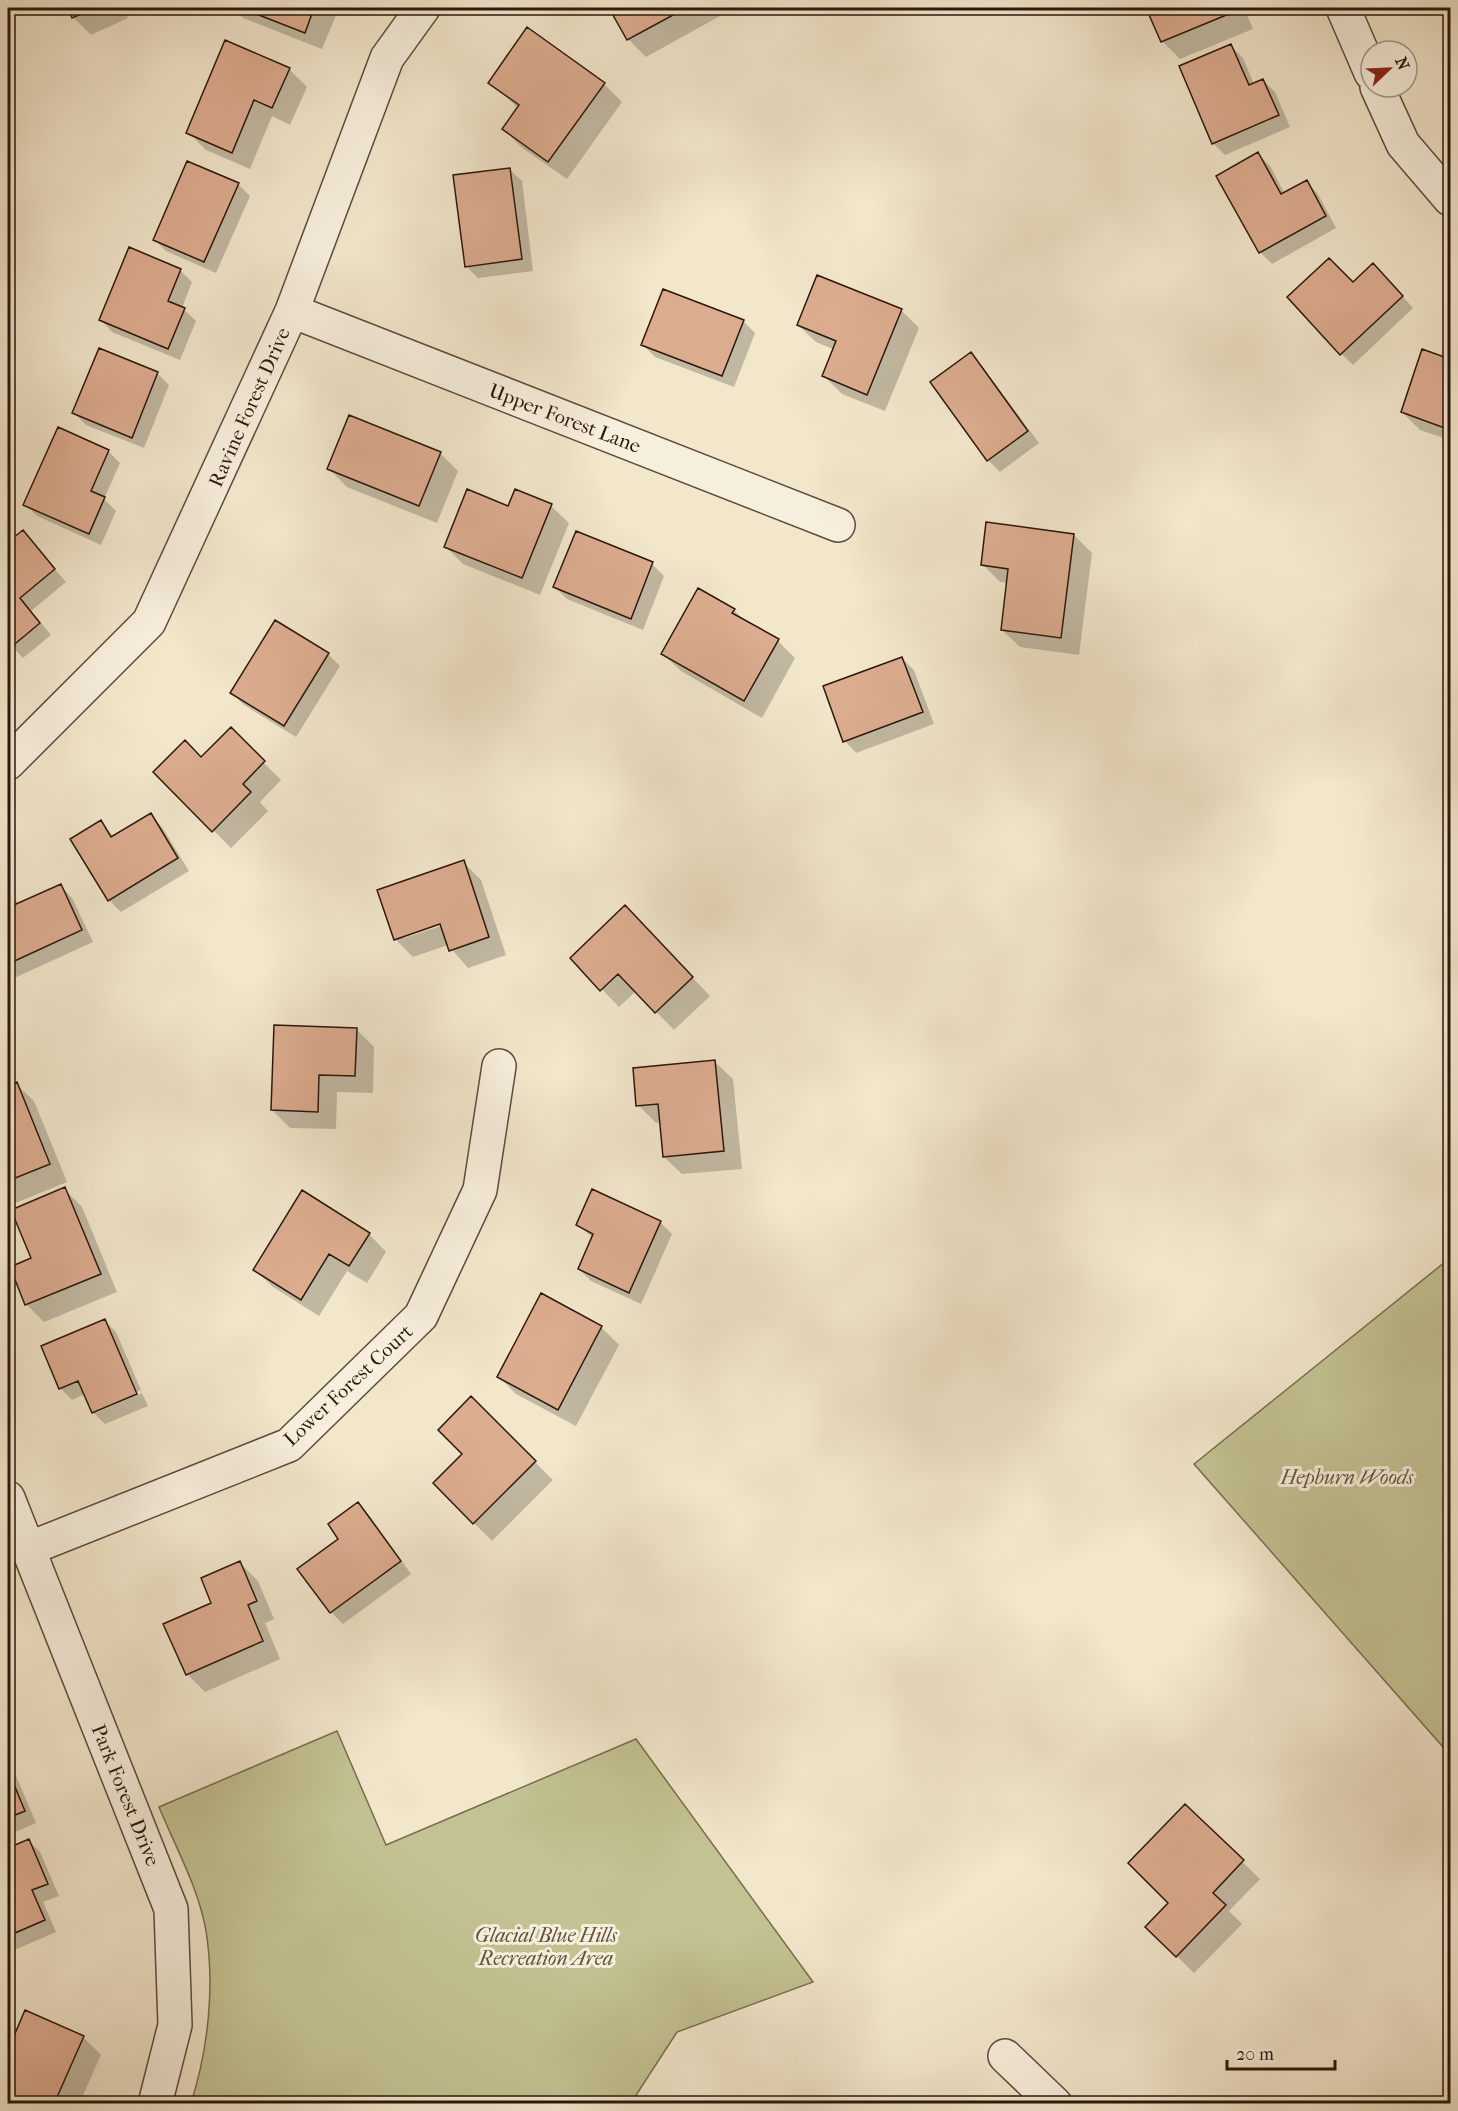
<svg xmlns="http://www.w3.org/2000/svg" width="1458" height="2111" font-family="'IM FELL French Canon',serif">
<style>
.green{fill:#c3c292;stroke:#786c4f;stroke-width:1.5}
.shadow{fill:#0003;fill-rule:evenodd}
.building{fill:#dcac8f;stroke:#2c160c;stroke-width:1.5}
.lines{fill:none;stroke-linecap:round;stroke-linejoin:round}
.minor-casing{stroke:#5e4a3c;stroke-width:36}
.minor{stroke:#f7efdd;stroke-width:33}
.labels{text-anchor:middle;stroke-width:6;stroke-linejoin:round;paint-order:stroke}
.street-label{font-size:20px;fill:#2c160c;stroke:#f7efdd}
.park-label{font-size:20px;font-style:italic;fill:#61523b;stroke:#f7efdd}
</style>
<rect width="100%" height="100%" fill="#f2e6cb"/>
<filter id="stains"><feTurbulence type="fractalNoise" baseFrequency=".00333" numOctaves="4"/><feColorMatrix values="0 0 0 0 .2 0 0 0 0 .09 0 0 0 0 .02 0 0 0 .5 -.17"/></filter>
<radialGradient id="worn" r=".72"><stop offset=".6" stop-color="#630" stop-opacity="0"/><stop offset="1" stop-color="#630" stop-opacity=".3"/></radialGradient>
<!-- green -->
<path class="green" d="M1450,1258V1755L1194,1464Z
M337,1731L386,1845L636,1739L813,1982L677,2032L631,2103H191C208,2050 215,1987 206,1931C199,1889 175,1846 159,1807Z"/>
<!-- shadow -->
<path class="shadow" d="M69,8H123L128,18L91,35L73,17Z
M233,8H332L337,13L322,49L243,18Z
M611,8H716L720,16L646,57L628,39Z
M1148,8H1244L1253,29L1180,59L1162,41Z
M1231,46L1243,58L1254,84L1263,80L1275,92L1290,127L1225,155L1213,143Z
M289,69L307,87L290,125L272,116L250,169L206,150L188,132Z
M490,82L604,84L622,102L567,179L521,147L504,129L518,108Z
M1258,154L1270,166L1285,194L1306,182L1318,194L1336,228L1272,264L1260,252Z
M510,170L522,181L533,271L478,278L466,266Z
M238,184L250,196L216,273L166,251L155,240Z
M180,270L192,282L182,308L196,321L180,360L112,332L101,320Z
M1385,277L1413,308L1353,365L1341,353L1353,284Z
M901,310L919,328L885,411L842,394L824,376L835,350L816,342L798,325Z
M743,321L755,333L734,387L655,357L643,345Z
M1423,351L1450,360V440L1420,430L1402,412Z
M971,354L982,366L1039,443L1000,472L988,460Z
M157,373L169,385L144,448L86,425L74,413Z
M108,451L120,463L104,499L116,511L101,545L37,516L25,504Z
M440,453L458,471L437,523L347,487L329,469Z
M551,506L569,523L540,595L463,564L445,546L508,508Z
M22,532L66,582L31,611L51,635L23,658L8,642V544Z
M1074,535L1092,553L1079,655L1020,647L1002,630L1008,583L1000,582L982,564Z
M652,564L664,576L643,630L567,599L555,587Z
M734,610L748,624L778,641L795,658L762,718L681,671L663,654Z
M328,654L340,666L296,737L244,705L232,693Z
M902,658L914,670L934,724L856,753L845,741Z
M231,730L281,780L260,802L268,811L231,848L155,772L201,759Z
M150,815L162,827L189,871L121,912L109,900L101,822L114,837Z
M463,862L481,880L506,955L468,968L448,945L413,957L395,939ZM446,921L447,924L404,938V935Z
M61,886L72,898L93,942L12,979L8,974V888L19,905Z
M642,925L710,996L674,1030L636,991L619,1007L572,958Z
M356,1029L374,1047L373,1093L337,1092L336,1129L290,1128L272,1110Z
M715,1062L733,1079L742,1169L682,1174L664,1157L661,1122L656,1123L638,1105Z
M16,1084L34,1101L67,1182L8,1206V1087Z
M64,1189L82,1207L117,1292L44,1322L26,1304L33,1259Z
M660,1222L672,1234L641,1304L591,1281L579,1269L593,1238L578,1225Z
M369,1234L386,1252L367,1283L347,1271L319,1316L273,1287L255,1270Z
M542,1295L601,1327L619,1345L576,1426L516,1394L499,1377Z
M104,1320L116,1332L141,1390L96,1409V1413L142,1393L148,1406L105,1424L93,1412L85,1394L72,1400L60,1388Z
M471,1398L553,1480L492,1541L435,1484L464,1454Z
M358,1504L370,1516L411,1574L343,1624L331,1612L340,1539Z
M240,1563L258,1581L274,1619L265,1623L280,1659L205,1692L187,1674L213,1604Z
M8,1757L36,1823L8,1835Z
M1185,1806L1260,1879L1229,1911L1242,1924L1194,1973L1147,1927L1170,1903Z
M28,1840L40,1852L59,1896L43,1902L56,1932L17,1949L8,1939V1849Z
M26,2012L83,2037L101,2055L79,2104H8V2054Z"/>
<!-- building -->
<path class="building" d="M68,8H95L72,18Z
M241,8H314L305,33Z
M609,8H686L627,40Z
M1146,8H1235L1236,11L1161,42Z
M527,27L605,83L548,162L502,129L519,105L488,83Z
M225,40L290,68L272,108L254,100L232,153L186,133Z
M1231,44L1249,85L1263,79L1279,115L1212,144L1179,66Z
M1258,152L1281,194L1307,180L1326,216L1259,253L1216,176Z
M187,161L239,183L204,262L153,240Z
M510,168L522,259L465,267L453,175Z
M129,247L181,269L168,301L185,308L168,349L99,320Z
M1329,258L1353,282L1373,263L1403,296L1340,355L1287,297Z
M817,275L902,309L867,395L822,376L836,341L797,325Z
M663,289L744,320L722,376L641,345Z
M99,348L158,372L132,438L72,413Z
M1422,349L1450,359V430L1401,412Z
M971,352L1028,431L987,461L930,382Z
M349,415L441,452L419,506L327,469Z
M58,427L109,450L91,491L105,497L89,534L23,505Z
M467,489L508,506L515,489L552,504L522,578L444,547Z
M986,522L1074,534L1061,638L1001,630L1008,569L981,565Z
M23,530L55,569L20,598L40,623L10,648L8,645V542Z
M576,531L653,562L631,619L553,587Z
M698,588L735,609L732,613L779,639L744,701L661,654Z
M275,620L329,653L284,726L230,693Z
M902,657L923,712L843,742L823,686Z
M231,727L265,761L243,784L251,792L212,832L153,772L185,740L201,757Z
M151,813L178,858L108,901L70,839L101,820L111,837Z
M464,860L489,937L449,951L440,924L394,940L377,890Z
M61,884L82,930L8,964V890L14,905Z
M625,905L693,977L655,1013L618,974L600,991L570,958Z
M274,1025L357,1028L355,1076L319,1075L318,1112L271,1110Z
M715,1060L724,1151L663,1157L658,1104L636,1106L633,1068Z
M17,1082L50,1164L8,1181V1086Z
M65,1187L101,1274L25,1305L10,1267L31,1258L11,1210Z
M592,1189L661,1221L629,1293L578,1269L593,1234L576,1225Z
M302,1190L370,1233L349,1266L329,1254L301,1300L253,1270Z
M541,1293L602,1326L558,1410L497,1377Z
M105,1319L137,1394L92,1413L78,1381L59,1389L41,1346Z
M471,1396L536,1461L473,1524L433,1483L462,1454L438,1430Z
M358,1502L401,1561L330,1613L297,1569L338,1539L328,1524Z
M240,1561L257,1601L248,1605L263,1641L186,1675L163,1624L211,1603L201,1578Z
M8,1770L25,1811L8,1818Z
M1185,1804L1244,1860L1213,1893L1226,1905L1176,1957L1145,1927L1168,1903L1128,1863Z
M29,1839L48,1884L32,1890L45,1920L8,1936V1848Z
M25,2010L84,2036L54,2104H8V2050Z"/>
<g class="lines">
<!-- minor casing -->
<g class="minor-casing">
<path id="minor" d="M1343,8L1371,73
M1377,87L1403,144L1450,199
M292,311L838,525
M8,763L149,622L292,311L387,58L423,8
M8,1498L171,1909L175,2025L155,2104
M28,1549L289,1445L421,1316L480,1190L499,1066
M1005,2056L1055,2104"/>
</g>
<!-- minor -->
<use href="#minor" class="minor"/>
</g>
<g class="labels">
<!-- street labels -->
<g class="street-label">
<text transform="translate(249 407) rotate(-66)" y="7">Ravine Forest Drive</text>
<text transform="translate(565 418) rotate(21)" y="7">Upper Forest Lane</text>
<text transform="translate(348 1385) rotate(-43)" y="7">Lower Forest Court</text>
<text transform="translate(126 1795) rotate(68)" y="7">Park Forest Drive</text>
</g>
<!-- park labels -->
<g class="park-label">
<text x="1347" y="1484">Hepburn Woods</text>
<text x="546" y="1942">Glacial Blue Hills<tspan x="546" dy="23">Recreation Area</tspan></text>
</g>
</g>
<!-- margin -->
<rect width="1458" height="2111" fill="none" stroke="#f2e6cb" stroke-width="30"/>
<rect x="9" y="9" width="1440" height="2093" fill="none" stroke="#2c160c" stroke-width="3"/>
<rect x="15" y="15" width="1428" height="2081" fill="none" stroke="#2c160c" stroke-width="1.5"/>
<!-- north arrow -->
<g transform="translate(1389 69) rotate(67)"><circle r="28" fill="#f7efdd" stroke="#a69889" stroke-width="1.5"/>
<path d="M0-4.5L10 22L0 15L-10 22Z" fill="#8f2418"/>
<text y="-9" font-size="16" font-weight="bold" text-anchor="middle" fill="#2c160c">N</text>
</g>
<!-- scale -->
<path d="M1227 2060v9h108v-9" fill="none" stroke="#2c160c" stroke-width="3"/>
<text x="1236" y="2060" font-size="18" fill="#2c160c" stroke="#f7efdd" stroke-width="4.5" paint-order="stroke">20 m</text>
<rect width="100%" height="100%" filter="url(#stains)"/>
<rect width="100%" height="100%" fill="url(#worn)"/>
</svg>
